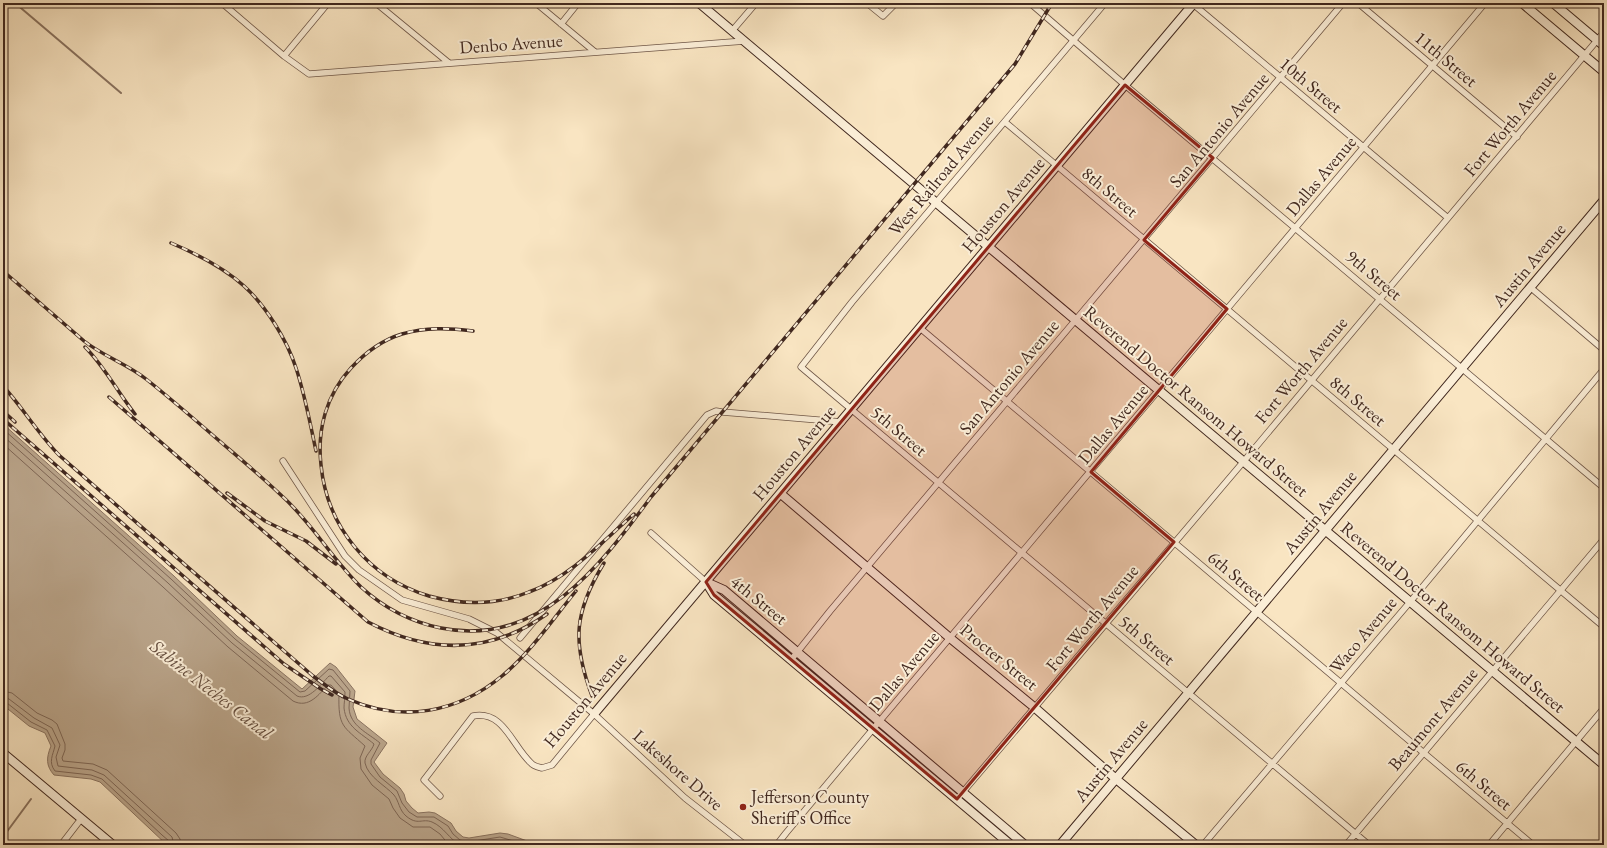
<svg xmlns="http://www.w3.org/2000/svg" width="1607" height="848" font-family="'EB Garamond',serif">
<style>
.water{fill:#baa58b;stroke:#8a7360}
.lines{fill:none;stroke-linecap:round;stroke-linejoin:round}
.shore{stroke:#7e6655;stroke-width:1}
.stream{stroke:#8a7360;stroke-width:2}
.street-casing{stroke:#6f5748;stroke-width:7}
.secondary-casing{stroke:#41281f;stroke-width:10}
.street{stroke:#fbeed7;stroke-width:5.5}
.secondary{stroke:#fbeed7;stroke-width:8}
.rail-casing{stroke:#41281f;stroke-width:3.5}
.rail{stroke:#fbeed7;stroke-width:2;stroke-dasharray:6;stroke-linecap:butt}
.marked{fill:#8f2418;fill-opacity:0.2;stroke:#8f2418;stroke-width:3;stroke-linejoin:round}
.poi-dot{fill:#8f2418;stroke:#fbeed7;stroke-width:1.5}
.labels{text-anchor:middle;stroke-width:4;stroke-linejoin:round;paint-order:stroke}
.street-label{font-size:18px;fill:#41281f;stroke:#fbeed7}
.poi-label{font-size:18px;fill:#41281f;stroke:#fbeed7;text-anchor:start}
.water-label{font-size:19px;font-style:italic;fill:#654e3f;stroke:#fbeed7}
</style>
<rect width="100%" height="100%" fill="#f9e5c2"/>
<filter id="stains"><feTurbulence type="fractalNoise" baseFrequency=".005" numOctaves="4"/><feColorMatrix values="0 0 0 0 .2 0 0 0 0 .09 0 0 0 0 .02 0 0 0 .5 -.17"/></filter>
<radialGradient id="worn" r=".72"><stop offset=".6" stop-color="#630" stop-opacity="0"/><stop offset="1" stop-color="#630" stop-opacity=".3"/></radialGradient>
<!-- water -->
<path class="water" d="M3,424L174,576L237,636L302,689L330,663L336,667L355,691L353,707L357,719L387,743L374,762L383,774L400,788L404,794L406,801L412,808L418,813L429,812L435,813L451,823L456,831L463,837L469,838L500,833L508,834L538,845H167L100,782L91,779L54,775C46,766 46,758 51,746L45,733L29,726L3,705Z"/>
<g class="lines">
<!-- shore -->
<path class="shore" d="M3,429L171,579L235,639L300,692L305,691L329,669L333,670L350,691C350,697 349,702 349,708C350,726 368,733 380,743L371,760V764L380,777L397,791L402,803L409,812L417,817H434L448,826L453,834L460,840L468,842L500,837L527,845
M3,436L168,583L232,643L297,696C309,701 321,684 329,676H331L345,692C345,698 344,703 344,708C346,727 361,733 374,744C372,751 364,756 365,763C368,777 386,786 394,795C399,801 399,810 406,816C418,826 422,818 432,822C444,827 449,839 460,845
M3,444L163,587L228,647L293,701C309,709 319,694 328,685H331L339,694C338,727 343,726 365,746L360,758L361,769L372,785L389,799L393,808L400,818L413,827H430L440,834L449,845
M3,691L12,693L37,713L52,720L57,724L65,744V750L62,758L63,761L93,764L107,770L176,833L180,839L181,845
M3,697L9,699L34,718L52,728L60,745L56,757L58,766L92,770L104,775L172,837L174,845
M3,702L7,703L31,722L47,730L55,746C53,755 48,762 55,771L91,775L102,779L162,835L169,841V845"/>
<!-- stream -->
<path class="stream" d="M15,3L121,93
M3,837L31,799"/>
<!-- street casing -->
<g class="street-casing">
<path id="street" d="M222,3L284,56L309,74L745,41
M376,3L449,63
M536,3L595,52
M867,3L883,16L896,3
M1030,3L1125,85L1604,488
M1105,3L852,302L801,367L1369,845
M1358,3L1517,137
M1193,4L1448,218
M561,24L578,3
M732,31L756,3
M284,56L328,3
M1005,122L1604,627
M1530,287L1604,350
M920,328L1533,845
M283,461L345,556L359,570L402,600L469,619L497,633L594,714L685,798L745,845
M651,533L706,582
M520,638L707,415L716,411L722,412L842,422
M791,660L830,611L1343,3
M440,796L424,780L473,716C504,710 512,746 531,763C533,766 538,767 542,768L552,765L594,714
M957,799L1244,461L1604,32
M61,845L81,819
M779,845V842L786,833L873,729L1485,3
M1203,845L1410,602L1604,369
M1346,845L1604,539
M1489,845L1604,708"/>
</g>
<!-- secondary casing -->
<g class="secondary-casing">
<path id="secondary" d="M699,3L1604,765
M1522,3L1604,72
M1553,3L1604,46
M781,494L950,638L1034,707L1116,779L1196,845
M706,582L724,590L1025,845
M706,582L714,595L1011,845
M594,714L1194,3
M3,753L113,845
M1060,845L1604,200"/>
</g>
<!-- street -->
<use href="#street" class="street"/>
<!-- secondary -->
<use href="#secondary" class="secondary"/>
<!-- rail casing -->
<g class="rail-casing">
<path id="rail" d="M171,243C197,254 223,267 244,286C266,306 287,340 296,368C305,395 310,423 316,451
M3,271L84,341C103,356 127,364 146,379C170,398 193,418 216,438C238,457 261,476 282,496C312,523 332,559 361,587C384,608 411,622 441,628C539,648 600,566 651,497L1015,64L1052,3
M473,331C449,328 426,327 402,334C382,340 364,354 351,368C326,395 317,430 321,465C327,527 369,578 429,596C462,605 497,605 529,592C570,577 602,542 634,514
M85,347C105,367 118,393 135,414
M3,386C23,408 39,435 60,456L313,676C324,684 336,694 348,699C402,723 457,713 502,676C530,653 553,619 576,591
M109,397L368,622C429,654 489,655 547,614
M3,411L15,422
M3,419L284,664L321,689L332,695
M227,493L265,521L306,541L336,564
M592,696C572,642 574,612 604,563"/>
</g>
<!-- rail -->
<use href="#rail" class="rail"/>
</g>
<!-- marked area -->
<path class="marked" d="M1125,85L1213,158L1144,240L1227,309L1091,472L1174,542L957,799L714,595L706,582Z"/>
<!-- markers -->
<circle class="poi-dot" cx="743" cy="807" r="4"/>
<g class="labels">
<!-- street labels -->
<g class="street-label">
<text transform="translate(511 44) rotate(-4)" y="6">Denbo Avenue</text>
<text transform="translate(1446 59) rotate(40)" y="6">11th Street</text>
<text transform="translate(1311 85) rotate(40)" y="6">10th Street</text>
<text transform="translate(1510 123) rotate(-50)" y="6">Fort Worth Avenue</text>
<text transform="translate(1219 130) rotate(-50)" y="6">San Antonio Avenue</text>
<text transform="translate(941 175) rotate(-50)" y="6">West Railroad Avenue</text>
<text transform="translate(1321 176) rotate(-50)" y="6">Dallas Avenue</text>
<text transform="translate(1110 192) rotate(40)" y="6">8th Street</text>
<text transform="translate(1003 205) rotate(-50)" y="6">Houston Avenue</text>
<text transform="translate(1529 265) rotate(-50)" y="6">Austin Avenue</text>
<text transform="translate(1374 275) rotate(40)" y="6">9th Street</text>
<text transform="translate(1301 370) rotate(-50)" y="6">Fort Worth Avenue</text>
<text transform="translate(1009 377) rotate(-50)" y="6">San Antonio Avenue</text>
<text transform="translate(1196 401) rotate(40)" y="6">Reverend Doctor Ransom Howard Street</text>
<text transform="translate(1358 401) rotate(40)" y="6">8th Street</text>
<text transform="translate(1113 424) rotate(-50)" y="6">Dallas Avenue</text>
<text transform="translate(899 431) rotate(40)" y="6">5th Street</text>
<text transform="translate(794 453) rotate(-50)" y="6">Houston Avenue</text>
<text transform="translate(1320 512) rotate(-50)" y="6">Austin Avenue</text>
<text transform="translate(1236 576) rotate(40)" y="6">6th Street</text>
<text transform="translate(759 600) rotate(39)" y="6">4th Street</text>
<text transform="translate(1453 617) rotate(40)" y="6">Reverend Doctor Ransom Howard Street</text>
<text transform="translate(1092 618) rotate(-50)" y="6">Fort Worth Avenue</text>
<text transform="translate(1363 635) rotate(-50)" y="6">Waco Avenue</text>
<text transform="translate(1147 640) rotate(40)" y="6">5th Street</text>
<text transform="translate(999 657) rotate(39)" y="6">Procter Street</text>
<text transform="translate(904 671) rotate(-50)" y="6">Dallas Avenue</text>
<text transform="translate(585 700) rotate(-50)" y="6">Houston Avenue</text>
<text transform="translate(1433 719) rotate(-50)" y="6">Beaumont Avenue</text>
<text transform="translate(1111 760) rotate(-50)" y="6">Austin Avenue</text>
<text transform="translate(678 770) rotate(41)" y="6">Lakeshore Drive</text>
<text transform="translate(1484 785) rotate(40)" y="6">6th Street</text>
</g>
<!-- poi labels -->
<g class="poi-label">
<text x="751" y="803">Jefferson County<tspan x="751" dy="21">Sheriff's Office</tspan></text>
</g>
<!-- water labels -->
<g class="water-label">
<text transform="translate(212 689) rotate(38)" y="7">Sabine Neches Canal</text>
</g>
</g>
<!-- margin -->
<rect width="1607" height="848" fill="none" stroke="#f9e5c2" stroke-width="16"/>
<rect x="4" y="4" width="1599" height="840" fill="none" stroke="#41281f" stroke-width="2"/>
<rect x="8" y="8" width="1591" height="832" fill="none" stroke="#41281f"/>
<rect width="100%" height="100%" filter="url(#stains)"/>
<rect width="100%" height="100%" fill="url(#worn)"/>
</svg>
